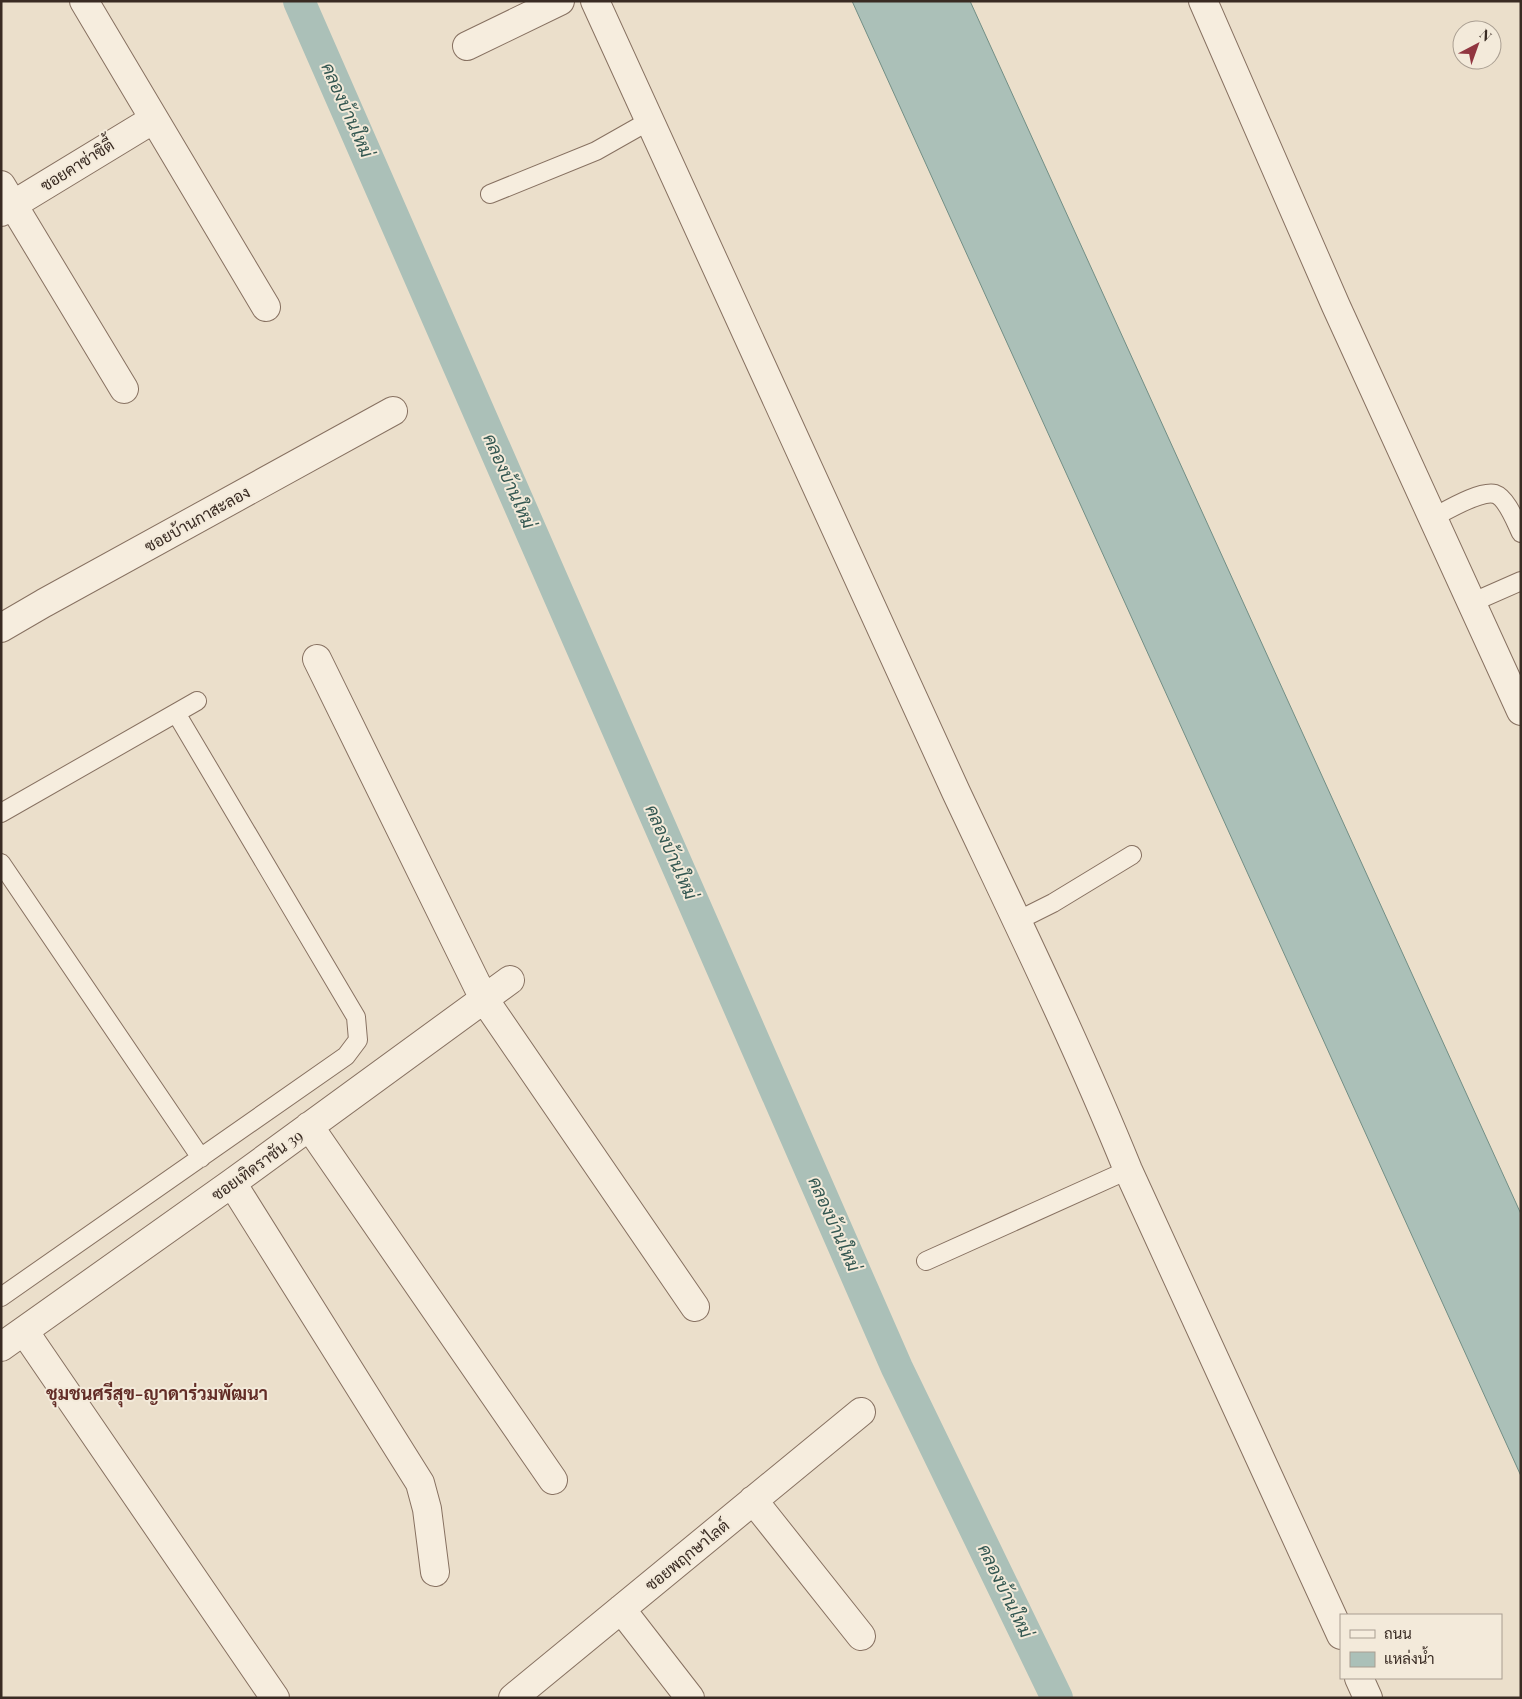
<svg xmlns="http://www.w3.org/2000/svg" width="1522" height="1699" font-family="'Playfair Display',Sarabun,serif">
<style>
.water{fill:#abc0b8;stroke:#728e85}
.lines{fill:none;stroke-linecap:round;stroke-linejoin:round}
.canal{stroke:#abc0b8;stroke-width:32}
.lane-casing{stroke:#877161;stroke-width:20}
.street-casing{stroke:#877161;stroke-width:30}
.lane{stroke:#f6edde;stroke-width:18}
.street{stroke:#f6edde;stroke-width:28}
.labels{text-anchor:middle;stroke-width:4;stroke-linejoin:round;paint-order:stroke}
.street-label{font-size:16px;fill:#392b23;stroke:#f3eada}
.water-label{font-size:18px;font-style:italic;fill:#335751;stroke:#f3eada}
.neighbourhood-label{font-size:18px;font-weight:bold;fill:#622c26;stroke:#f3eada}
</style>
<rect width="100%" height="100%" fill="#ebdfcb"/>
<!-- water -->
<path class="water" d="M852,1H970L1521,1214V1476Z"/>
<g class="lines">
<!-- canal -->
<path class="canal" d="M299,1L897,1368L1057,1698"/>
<!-- lane casing -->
<g class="lane-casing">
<path id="lane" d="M490,194L596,151L649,121
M1432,518C1446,511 1480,490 1495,494C1507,498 1516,523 1521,533
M1471,603L1521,581
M1,813L197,701
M1,863L201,1158
M1017,921L1053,903L1132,855
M926,1261L1128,1170
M1,1297L346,1056L358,1040L356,1017L176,713"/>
</g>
<!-- street casing -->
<g class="street-casing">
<path id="street" d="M84,1L266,307
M595,1L956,792C1015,917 1076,1042 1128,1170L1341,1635
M1203,1L1336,306L1521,711
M467,46L560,1
M1,185L124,389
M1,212L154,119
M1,628L44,603L393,411
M317,659L484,999L695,1307
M309,1126L553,1480
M232,1183L420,1483L427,1509L435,1572
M24,1331L275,1698
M1,1347L232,1183L510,980
M753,1500L861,1636
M621,1609L690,1698
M1359,1678L1368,1698
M513,1698L861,1412"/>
</g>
<!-- lane -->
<use href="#lane" class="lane"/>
<!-- street -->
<use href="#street" class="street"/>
</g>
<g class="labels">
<!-- street labels -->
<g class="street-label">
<text transform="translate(77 165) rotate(-32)" y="6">ซอยคาซ่าซิตี้</text>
<text transform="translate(197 519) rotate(-29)" y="6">ซอยบ้านกาสะลอง</text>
<text transform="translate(257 1165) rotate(-36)" y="6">ซอยเทิดราชัน 39</text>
<text transform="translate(687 1555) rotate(-39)" y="6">ซอยพฤกษาไลต์</text>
</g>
<!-- water labels -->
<g class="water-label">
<text transform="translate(347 110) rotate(66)" y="6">คลองบ้านใหม่</text>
<text transform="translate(509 481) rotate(66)" y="6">คลองบ้านใหม่</text>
<text transform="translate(671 852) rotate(66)" y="6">คลองบ้านใหม่</text>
<text transform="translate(834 1224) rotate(66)" y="6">คลองบ้านใหม่</text>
<text transform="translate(1005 1591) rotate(64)" y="6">คลองบ้านใหม่</text>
</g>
<!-- neighbourhood labels -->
<g class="neighbourhood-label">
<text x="157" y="1400">ชุมชนศรีสุข-ญาดาร่วมพัฒนา</text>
</g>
</g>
<!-- border -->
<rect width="1522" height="1699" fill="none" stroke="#392b23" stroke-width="5"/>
<!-- legend -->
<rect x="1340" y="1614" width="162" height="65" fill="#f3eada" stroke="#a99e91"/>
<rect x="1350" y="1630" width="25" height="8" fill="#f6edde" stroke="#a99e91"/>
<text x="1384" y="1639" font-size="15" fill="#392b23">ถนน</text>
<rect x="1350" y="1652" width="25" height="15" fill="#abc0b8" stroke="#a99e91"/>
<text x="1384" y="1664" font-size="15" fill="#392b23">แหล่งน้ำ</text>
<!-- north arrow -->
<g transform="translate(1477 45) rotate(41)"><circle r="24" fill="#f3eada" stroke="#a99e91"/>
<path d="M0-4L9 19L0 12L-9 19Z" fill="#913640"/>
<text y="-8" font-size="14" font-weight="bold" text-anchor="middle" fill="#392b23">N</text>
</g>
</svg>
